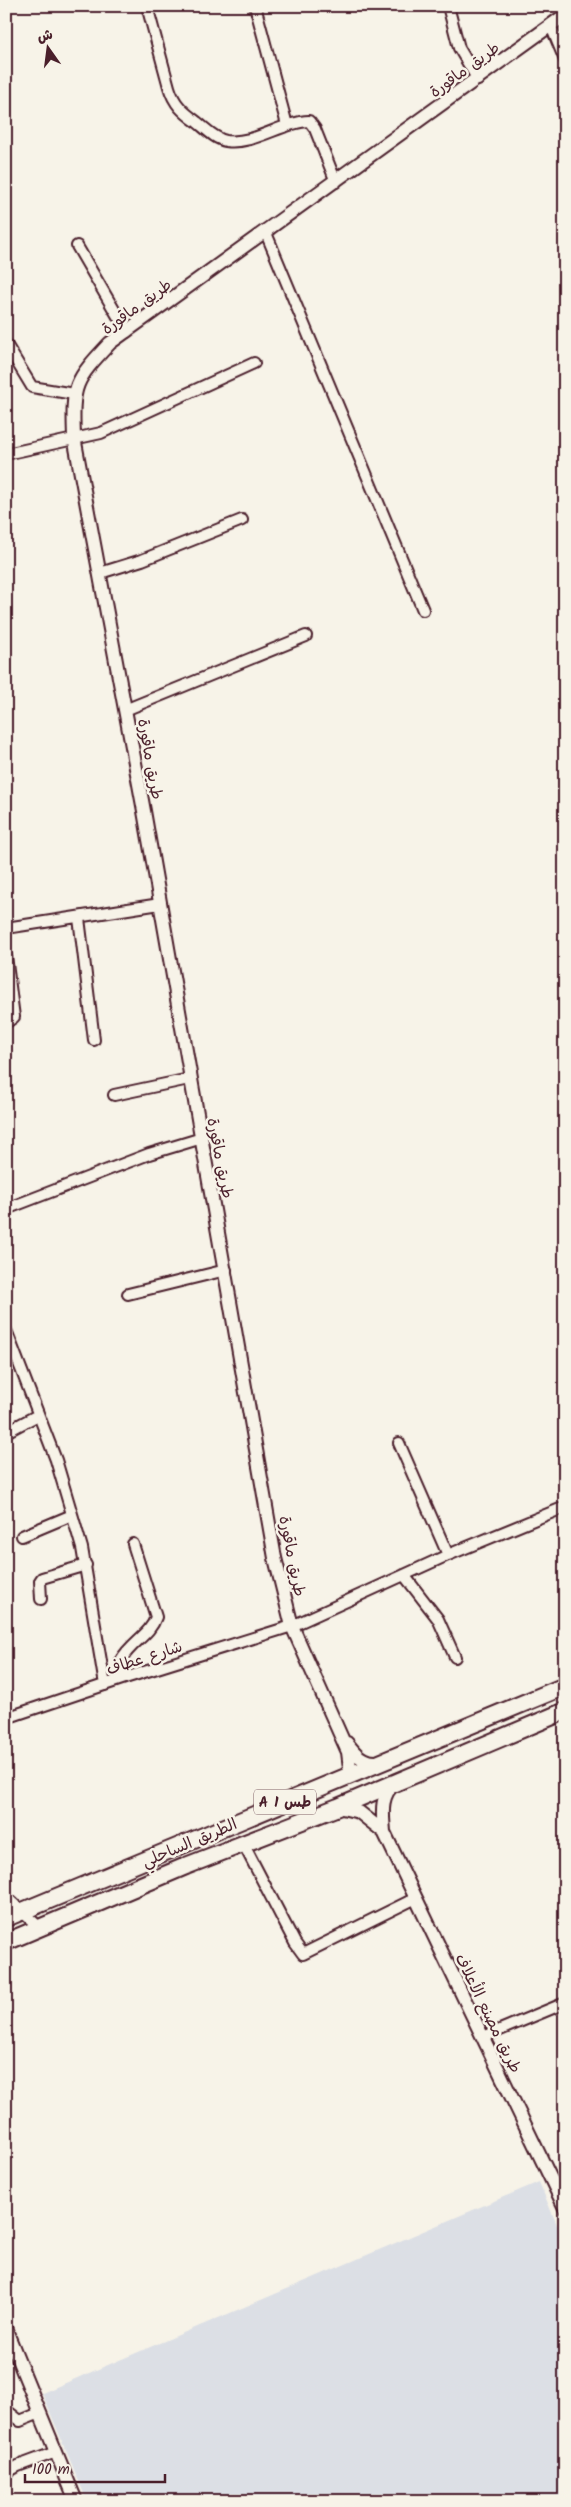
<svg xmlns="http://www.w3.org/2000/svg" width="571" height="2507" font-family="Kalam,'Playpen Sans Arabic',sans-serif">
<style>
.built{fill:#dcdfe5}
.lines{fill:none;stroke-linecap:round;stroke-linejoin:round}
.minor-casing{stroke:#4a1f2b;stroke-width:14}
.tertiary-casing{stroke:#4a1f2b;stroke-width:16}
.trunk-casing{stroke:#4a1f2b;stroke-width:20}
.minor{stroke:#f7f3e8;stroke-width:10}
.tertiary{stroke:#f7f3e8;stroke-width:12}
.trunk{stroke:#f7f3e8;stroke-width:16}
.labels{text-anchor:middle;stroke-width:5;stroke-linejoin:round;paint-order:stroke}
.shield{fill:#f7f3e8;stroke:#7e5f64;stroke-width:1}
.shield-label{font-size:15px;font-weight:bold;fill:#4a1f2b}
.street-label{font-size:16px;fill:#4a1f2b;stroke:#f7f3e8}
</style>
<rect width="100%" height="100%" fill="#f7f3e8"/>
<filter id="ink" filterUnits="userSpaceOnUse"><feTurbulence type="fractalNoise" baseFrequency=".02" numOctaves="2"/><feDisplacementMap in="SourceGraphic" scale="10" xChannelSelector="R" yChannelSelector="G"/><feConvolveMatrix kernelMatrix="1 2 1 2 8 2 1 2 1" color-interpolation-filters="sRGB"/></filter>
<g filter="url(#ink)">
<!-- built -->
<path class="built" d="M539,2182L565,2244V2501H87L42,2393Z"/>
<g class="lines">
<!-- minor casing -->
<g class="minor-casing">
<path id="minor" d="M147,6L169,87C174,104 183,112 197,122C206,129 215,139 226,141C254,145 282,122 309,121L315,129L336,182
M255,6L287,125
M448,6L459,48L478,80
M551,26L565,60
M266,233L423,610
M77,246L127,332
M6,344L32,387L74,394
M6,454L101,433L254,363
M100,573L142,560L242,520
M125,710L306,636
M79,918L94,1040
M6,928L160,904
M6,956L14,1017L6,1023
M114,1095L189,1079
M6,1209L149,1154L202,1138
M128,1294L226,1270
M6,1330L56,1460L82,1548L105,1685
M6,1432L38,1415
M399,1443L448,1555
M22,1536L72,1515
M404,1575L438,1619L455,1657
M41,1599L40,1581L42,1578L86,1565
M125,1678L121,1660C131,1642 150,1635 156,1617L133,1544
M6,1718L125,1678L292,1626L448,1555L565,1507
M244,1845L295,1943L303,1954L416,1898
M6,1897L40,1928
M483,2037L565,2003
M6,2410L20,2421L40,2413
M6,2473L18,2466L56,2452
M6,2500L7,2501"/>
</g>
<!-- tertiary casing -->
<g class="tertiary-casing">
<path id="tertiary" d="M347,1743C356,1755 363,1763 378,1762
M347,1775L350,1768L348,1752L292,1626L275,1558L144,811L74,437C72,385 74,381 110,343L565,15
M395,1783C379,1796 383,1815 384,1832L565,2208
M338,1807L359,1812L384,1832
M6,2330L76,2501"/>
</g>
<!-- trunk casing -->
<g class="trunk-casing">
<path id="trunk" d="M6,1918L565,1686
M6,1942L186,1866L338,1807L565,1711"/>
</g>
<!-- minor -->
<use href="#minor" class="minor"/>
<!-- tertiary -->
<use href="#tertiary" class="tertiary"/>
<!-- trunk -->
<use href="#trunk" class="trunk"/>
</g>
</g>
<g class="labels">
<!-- shield labels -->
<rect class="shield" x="254" y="1789.5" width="62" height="25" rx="4"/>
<g class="shield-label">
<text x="285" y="1807">A 1 طس</text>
</g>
<!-- street labels -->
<g class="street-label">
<text transform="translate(464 69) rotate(-36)" y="6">طريق ماقورة</text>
<text transform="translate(136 306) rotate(-36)" y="6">طريق ماقورة</text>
<text transform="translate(151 759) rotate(80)" y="6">طريق ماقورة</text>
<text transform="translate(221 1158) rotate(79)" y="6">طريق ماقورة</text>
<text transform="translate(293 1556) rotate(79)" y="6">طريق ماقورة</text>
<text transform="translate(144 1657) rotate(-18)" y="6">شارع عطاف</text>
<text transform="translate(189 1842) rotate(-23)" y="6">الطريق الساحلي</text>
<text transform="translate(489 2013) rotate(64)" y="6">طريق مصنع الأعلاف</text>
</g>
</g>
<!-- margin -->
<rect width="571" height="2507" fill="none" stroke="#f7f3e8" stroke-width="25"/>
<rect x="12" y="12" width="546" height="2482" fill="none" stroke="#4a1f2b" stroke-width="2" filter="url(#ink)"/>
<!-- north arrow -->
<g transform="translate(48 48) rotate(346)" stroke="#f7f3e8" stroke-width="4" paint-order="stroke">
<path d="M0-4L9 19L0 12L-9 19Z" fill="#4a1f2b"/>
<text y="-8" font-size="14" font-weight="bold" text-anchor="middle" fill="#4a1f2b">ش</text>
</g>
<!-- scale -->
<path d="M25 2474v8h140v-8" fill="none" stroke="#4a1f2b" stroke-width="2.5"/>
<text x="32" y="2474" font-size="15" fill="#4a1f2b" stroke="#f7f3e8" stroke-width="4" paint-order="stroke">100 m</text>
</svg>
